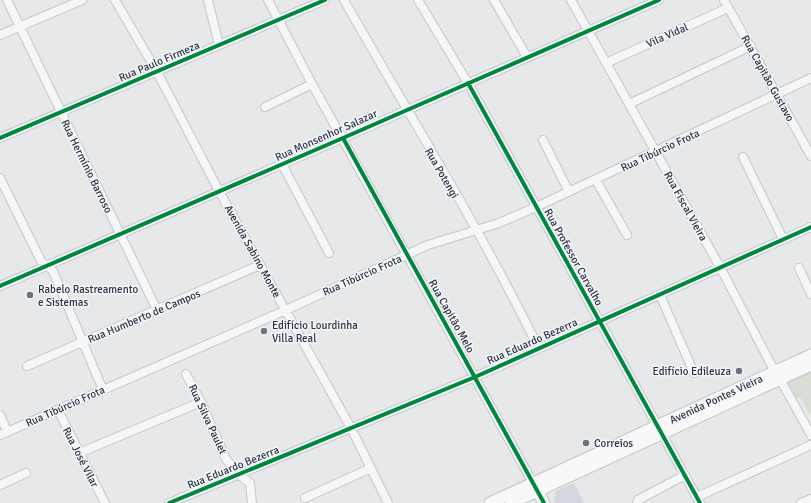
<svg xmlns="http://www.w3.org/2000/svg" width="811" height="503" font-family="Signika,sans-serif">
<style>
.built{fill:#d4d7dd}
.green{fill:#d6ded6}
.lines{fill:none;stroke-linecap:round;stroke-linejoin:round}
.minor-casing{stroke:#c4c6c8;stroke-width:10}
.major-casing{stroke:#c2c5c8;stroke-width:13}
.minor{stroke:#f5f6f7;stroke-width:8}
.major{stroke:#f8f8f8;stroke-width:11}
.cycleway-casing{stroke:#f4f6f9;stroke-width:6}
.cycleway{stroke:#00873e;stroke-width:4}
.poi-dot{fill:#6c737f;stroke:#f4f6f9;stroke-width:1.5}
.labels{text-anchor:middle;stroke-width:3;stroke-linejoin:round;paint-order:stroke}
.street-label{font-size:11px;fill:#2b3445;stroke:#f4f6f9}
.poi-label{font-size:11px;fill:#2b3445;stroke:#f4f6f9;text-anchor:start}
</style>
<rect width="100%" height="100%" fill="#e6e8ea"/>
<!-- built -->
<path class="built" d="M574,483L584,503H554L556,491Z"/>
<!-- green -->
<path class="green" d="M811,369V416L800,397L796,399L786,381Z"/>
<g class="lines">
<!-- minor casing -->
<g class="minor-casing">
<path id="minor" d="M7,0L157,310
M115,0L157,72L219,191L351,428L388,503
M208,0L219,45
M268,0L312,84L533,483
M344,0C409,115 480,228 538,347
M418,0L468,83L700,503
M494,0L527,57
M571,0L720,267L775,372
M724,0L811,156
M0,35L82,0
M606,63L728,8
M629,104L751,46
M265,107L312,84
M0,138L325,0
M543,140L569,192
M743,157L783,239
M282,164L329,253
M0,178L41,261L53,271L103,390
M596,180L627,235
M799,268L811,294
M0,286L343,138L659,0
M660,295L694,373
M27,366L260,265
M186,374L201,402L226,459L238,474L250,483L252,503
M780,379L811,435
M58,410L105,503
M0,415L7,431
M0,435L286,310L428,245L499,223L536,207L811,78
M79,453L201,402
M0,485L26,473
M697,497L811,445
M305,498L371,468
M169,503L475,377L811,227
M637,503L638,500L685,475
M801,503L811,499"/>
</g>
<!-- major casing -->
<g class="major-casing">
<path id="major" d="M534,485L544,503
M490,503L811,355
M511,503L811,365"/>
</g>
<!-- minor -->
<use href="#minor" class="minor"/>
<!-- major -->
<use href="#major" class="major"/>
<!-- cycleway casing -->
<g class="cycleway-casing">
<path id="cycleway" d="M468,83L700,503
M0,138L325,0
M343,138L544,503
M0,286L343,138L659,0
M169,503L475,377L811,227"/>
</g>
<!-- cycleway -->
<use href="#cycleway" class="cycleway"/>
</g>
<!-- markers -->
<g class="poi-dot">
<circle cx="30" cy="295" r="4"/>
<circle cx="264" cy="331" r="4"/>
<circle cx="739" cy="371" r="4"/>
<circle cx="586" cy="443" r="4"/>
</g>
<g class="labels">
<!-- street labels -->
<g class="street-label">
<text transform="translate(667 35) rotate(-24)" y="4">Vila Vidal</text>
<text transform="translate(159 61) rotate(-23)" y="4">Rua Paulo Firmeza</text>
<text transform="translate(768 78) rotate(61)" y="4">Rua Capitão Gustavo</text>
<text transform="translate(326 135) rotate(-24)" y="4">Rua Monsenhor Salazar</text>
<text transform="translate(660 150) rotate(-25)" y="4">Rua Tibúrcio Frota</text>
<text transform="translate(87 166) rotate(64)" y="4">Rua Hermínio Barroso</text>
<text transform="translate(442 173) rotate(60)" y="4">Rua Potengi</text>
<text transform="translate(686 206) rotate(61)" y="4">Rua Fiscal Vieira</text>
<text transform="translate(253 251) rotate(61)" y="4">Avenida Sabino Monte</text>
<text transform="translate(574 257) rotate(61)" y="4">Rua Professor Carvalho</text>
<text transform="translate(362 275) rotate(-24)" y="4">Rua Tibúrcio Frota</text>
<text transform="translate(144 316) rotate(-23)" y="4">Rua Humberto de Campos</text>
<text transform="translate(452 316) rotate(61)" y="4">Rua Capitão Melo</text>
<text transform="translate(532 341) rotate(-24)" y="4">Rua Eduardo Bezerra</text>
<text transform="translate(716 399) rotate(-25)" y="4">Avenida Pontes Vieira</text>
<text transform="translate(65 406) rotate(-24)" y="4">Rua Tibúrcio Frota</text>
<text transform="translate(208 419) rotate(65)" y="4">Rua Silva Paulet</text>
<text transform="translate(81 457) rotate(63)" y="4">Rua José Vilar</text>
<text transform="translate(233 467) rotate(-22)" y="4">Rua Eduardo Bezerra</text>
</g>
<!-- poi labels -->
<g class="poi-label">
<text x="38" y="293">Rabelo Rastreamento<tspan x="38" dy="13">e Sistemas</tspan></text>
<text x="272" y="329">Edifício Lourdinha<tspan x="272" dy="13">Villa Real</tspan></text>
<text x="731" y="375" text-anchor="end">Edifício Edileuza</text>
<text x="594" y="447">Correios</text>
</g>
</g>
</svg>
